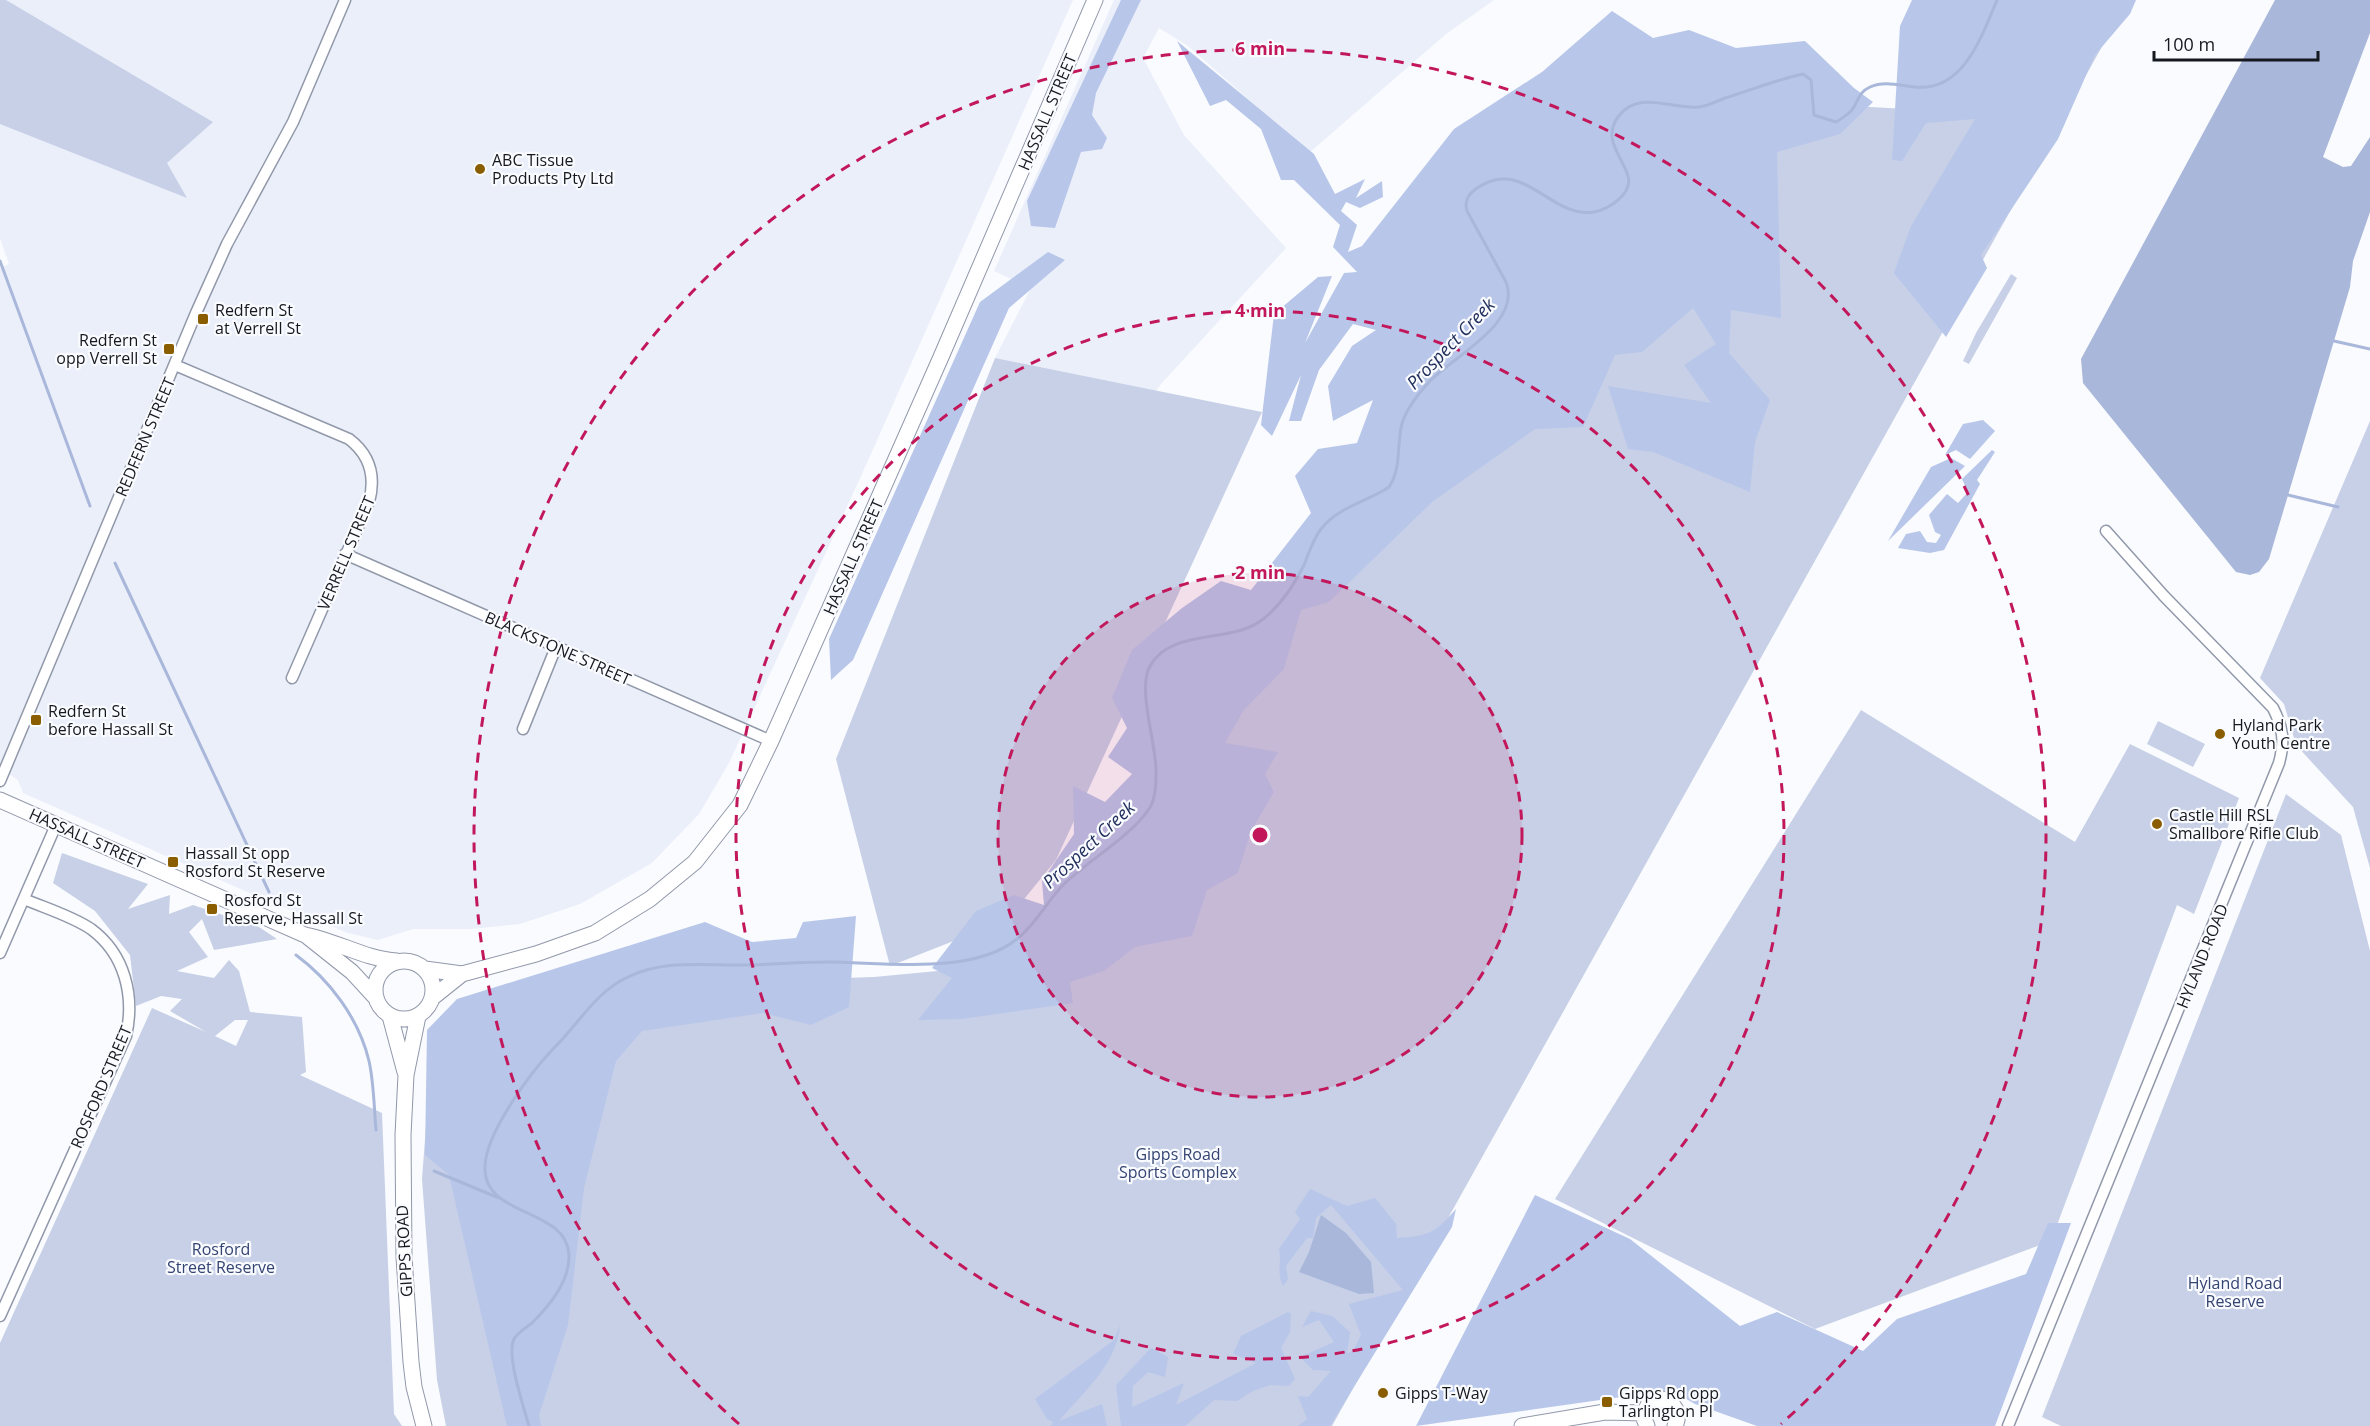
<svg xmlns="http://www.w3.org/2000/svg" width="2370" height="1426" font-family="'Open Sans',sans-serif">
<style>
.built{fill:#ebeffa}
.green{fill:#c7d0e7;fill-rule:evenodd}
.forest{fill:#b8c6e9}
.water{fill:#a9b7da}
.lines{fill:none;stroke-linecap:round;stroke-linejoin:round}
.stream{stroke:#a9b7da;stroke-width:3}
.minor-casing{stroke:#9198aa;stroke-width:13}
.secondary-casing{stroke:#9198aa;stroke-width:17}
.minor{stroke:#fff;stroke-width:10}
.secondary{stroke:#fff;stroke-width:15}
.ring{fill:none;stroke:#c2185b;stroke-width:3;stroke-dasharray:10 8}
.poi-dot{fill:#8a5e00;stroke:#f9fbfe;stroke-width:2}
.labels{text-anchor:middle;stroke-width:4.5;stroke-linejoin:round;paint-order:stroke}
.street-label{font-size:16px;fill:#15181e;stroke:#f9fbfe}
.poi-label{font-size:16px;fill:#15181e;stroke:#f9fbfe;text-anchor:start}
.park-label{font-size:16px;fill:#344473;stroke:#f9fbfe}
.water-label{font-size:18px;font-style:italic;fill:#22305d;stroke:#f9fbfe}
.centre{fill:#c2185b;stroke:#f9fbfe;stroke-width:3}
.ring-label{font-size:18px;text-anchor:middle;font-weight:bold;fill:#c2185b;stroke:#f9fbfe;stroke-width:4.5;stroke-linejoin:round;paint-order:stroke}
</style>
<rect width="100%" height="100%" fill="#f9fbfe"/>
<!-- built -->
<path class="built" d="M0,0H1073L862,474L729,763L699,814L652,863L580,904L520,924L471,929H413L378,940L348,933L261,898L23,793L18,780L0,768V268L9,264L0,238Z
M1114,0H1494L1446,34L1309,153L1188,46L1159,28L1143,58L1184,135L1286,248L1161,384L1121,439L995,358L1031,288L994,271Z"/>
<!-- green -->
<path class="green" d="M0,0H6L213,122L167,163L187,198L0,124Z
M2128,0L1332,1426H446L437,1380L422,1179L433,1034L637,985L874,977L959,969L1116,860L1158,694L1813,104L1907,109Z
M2011,274L2017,278L1969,364L1963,361L1976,333Z
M995,358L1262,412L1056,860L1007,920L890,966L836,759Z
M2370,421V868L2353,807L2296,745L2284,704L2260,678Z
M1861,710L2075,842L2130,744L2239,798L2194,914L2177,905L2051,1241L1815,1329L1555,1199Z
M2158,721L2205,744L2193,767L2147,744Z
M2286,794L2341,835L2370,951V1426H2061L2042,1417Z
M62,853L148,884L128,909L170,895L169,914L193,905L259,927L277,939L214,950L202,919L189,932L208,957L177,971L214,978L229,960L239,971L250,1012L302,1017L306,1072L300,1075L382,1113L394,1414L402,1426H0V1343L152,1008L206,1032L170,1011L182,999L161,996L136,1006L130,955L95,911L53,883ZM235,1020H248L236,1046L215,1036Z"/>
<!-- forest -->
<path class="forest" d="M1121,0H1141L1096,93L1092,115L1107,138L1102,149L1081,152L1055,228L1031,226L1027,201Z
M1912,0H2136L2130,14L2095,55L2058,139L1981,255L1987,268L1946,337L1894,273L1911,226L1975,119L1926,123L1902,161L1892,160L1900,26Z
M1612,11L1653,38L1689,30L1736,48L1805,41L1854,88L1873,102L1840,134L1777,152L1781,318L1731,310L1729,353L1770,400L1755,442L1750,492L1653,452L1628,449L1608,386L1711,403L1684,365L1716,344L1693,308L1642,352L1615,355L1583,427L1535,429L1432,502L1329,602L1301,610L1284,669L1243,711L1225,743L1278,752L1265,774L1274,792L1251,831L1238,873L1207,890L1192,936L1135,947L1104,971L1070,982L1073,1003L962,1019L918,1020L952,978L932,968L976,911L1014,895L1044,905L1042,881L1074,834L1073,786L1105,802L1132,774L1108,757L1127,728L1112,698L1132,650L1182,608L1221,581L1251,590L1311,513L1295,476L1318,449L1357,443L1373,400L1333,421L1328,386L1352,346L1376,330L1353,324L1319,370L1301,421H1289L1301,375L1272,436L1261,425L1274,314L1318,277L1332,276L1305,343L1344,273L1357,272L1333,247L1340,225L1294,180H1281L1261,129L1226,100L1210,106L1177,41L1314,154L1335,194L1365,179L1356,198L1382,181L1383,197L1360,208L1346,202L1341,211L1357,225L1348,252L1362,246L1454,129L1542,72Z
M1048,252L1065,260L1009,308L853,660L831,680L829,639L980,302Z
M1983,420L1995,431L1970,459L1956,450L1945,455L1963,424Z
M1992,450L1995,452L1977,480L1980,484L1944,550L1930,553L1898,548L1906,534L1920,531L1927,542L1936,543L1941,535L1935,532L1929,515L1947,494L1958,503L1968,492L1962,479Z
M1951,458L1965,466L1888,541L1931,467Z
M856,916L849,1007L811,1025L763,1013L642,1031L616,1061L584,1188L568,1325L539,1415L541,1426H507L449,1175L425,1155L427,1030L457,999L705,922L752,942L796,938L803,922Z
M1310,1189L1347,1206L1375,1198L1396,1224L1397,1238C1429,1236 1435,1233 1456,1209L1452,1227L1330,1426H1298L1307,1419L1298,1396L1308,1397L1331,1371L1313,1370L1300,1357L1334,1342L1319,1320L1302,1327L1311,1311L1332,1316L1350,1332L1347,1353L1353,1351L1361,1335L1349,1304L1403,1290L1331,1205L1316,1218L1313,1238H1307L1286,1266L1288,1279L1283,1286C1276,1272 1282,1263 1279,1249L1300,1219L1295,1212Z
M1535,1195L1630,1239L1740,1326L1777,1312L1863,1351L1897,1319L2026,1274L2048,1223H2071L1995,1426H1757L1695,1404L1671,1390L1416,1426Z
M1288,1312L1291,1314L1290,1332L1281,1348L1295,1379L1289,1386L1270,1385L1253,1391L1237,1401L1214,1400L1185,1426H1121L1116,1385L1151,1348L1168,1357L1165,1377L1148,1372L1133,1386L1132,1407L1184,1383L1176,1405L1256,1363L1233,1354L1241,1336Z
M1120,1325C1117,1365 1083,1392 1059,1421L1102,1404L1107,1426H1051L1053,1422L1047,1419L1035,1399L1114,1340Z"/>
<!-- water -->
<path class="water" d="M2275,0H2370V33L2323,157L2343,167L2351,166L2370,137V212L2353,261L2350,287L2269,559L2259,572L2250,575L2236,572L2083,383L2081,359Z
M1321,1215L1346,1233L1371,1262L1374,1293L1359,1294L1299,1272L1309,1252Z"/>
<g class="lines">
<!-- stream -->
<path class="stream" d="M0,261L90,506
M2334,341L2370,349
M2288,495L2338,507
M115,563L269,892
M296,955C330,980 359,1019 369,1061C374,1083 374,1108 376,1130
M434,1171L499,1198
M529,1426C524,1408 506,1356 514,1339C517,1333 527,1327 532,1323C550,1305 570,1281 569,1254C565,1206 482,1218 485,1166C486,1133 530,1073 553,1049C578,1025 595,992 628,977C663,960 702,965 739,965C769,965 798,962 828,962C882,962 972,976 1017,939C1036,924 1047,901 1064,884C1088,861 1132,835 1149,809C1156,799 1156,782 1156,770C1156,743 1137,688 1150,666C1170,629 1228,643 1259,622C1278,609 1294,585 1304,565C1309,553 1313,539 1321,529C1339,506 1367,502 1389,487C1401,469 1397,448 1401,428C1404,411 1418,394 1430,381C1454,356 1522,323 1506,282L1467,211C1464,201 1468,194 1477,188C1524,156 1550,219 1594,212C1609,209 1633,194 1628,176C1622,156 1602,139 1618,117C1638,89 1673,110 1699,107C1708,106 1717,101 1725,98C1751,90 1776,80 1803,74L1811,80L1814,115L1836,122C1841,119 1847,115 1851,111C1859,102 1857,93 1870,87C1885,80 1901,86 1915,87C1964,92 1982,35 1997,0"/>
<!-- minor casing -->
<g class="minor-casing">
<path id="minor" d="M175,365L349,439C370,455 376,476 369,502L292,678
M345,554L771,741
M523,729L556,647
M0,781L196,313L227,244L293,122L345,0
M0,953L56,825
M0,1316L126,1036C135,996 125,954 91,929C72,916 45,908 24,899
M2008,1426L2279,763C2285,741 2283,728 2273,708L2164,596L2106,531"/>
</g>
<!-- secondary casing -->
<g class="secondary-casing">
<path id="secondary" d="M0,800L305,935C337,941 365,959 397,961
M308,937L352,972L375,997
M375 990a29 29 0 1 1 58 0a29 29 0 1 1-58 0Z
M425,969L462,974
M432,998L462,974L536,954L595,933L650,899L695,862L740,805L771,741L941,357L1095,0
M390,1016L405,1072
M418,1016L406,1075L403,1135L404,1257L411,1362L414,1387L424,1426
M1522,1426L1605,1412L1644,1413
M1647,1426L1643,1416L1648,1405L1662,1399C1675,1403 1681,1413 1675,1426"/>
</g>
<!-- minor -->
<use href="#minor" class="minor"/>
<!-- secondary -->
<use href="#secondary" class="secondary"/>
</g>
<!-- distance rings -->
<circle cx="1260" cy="835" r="262" fill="#c2185b" fill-opacity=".12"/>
<g class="ring">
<circle cx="1260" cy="835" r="262"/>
<circle cx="1260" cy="835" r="524"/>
<path d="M739 1424A786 786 0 1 1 1781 1424"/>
</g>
<!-- markers -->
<g class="poi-dot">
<circle cx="480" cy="169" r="6"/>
<rect x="197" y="313" width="12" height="12" rx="3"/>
<rect x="163" y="343" width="12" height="12" rx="3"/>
<rect x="30" y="714" width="12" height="12" rx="3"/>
<circle cx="2220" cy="734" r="6"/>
<circle cx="2157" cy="824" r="6"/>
<rect x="167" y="856" width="12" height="12" rx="3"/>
<rect x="206" y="903" width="12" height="12" rx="3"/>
<circle cx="1383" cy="1393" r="6"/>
<rect x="1601" y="1396" width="12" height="12" rx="3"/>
</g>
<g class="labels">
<!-- street labels -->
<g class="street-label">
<text transform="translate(1047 112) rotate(-67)" y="6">HASSALL STREET</text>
<text transform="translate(145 437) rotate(-67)" y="6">REDFERN STREET</text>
<text transform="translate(346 553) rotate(-67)" y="6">VERRELL STREET</text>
<text transform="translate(853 557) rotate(-66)" y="6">HASSALL STREET</text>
<text transform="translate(558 648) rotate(24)" y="6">BLACKSTONE STREET</text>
<text transform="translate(87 838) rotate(24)" y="6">HASSALL STREET</text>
<text transform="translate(2202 956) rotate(-68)" y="6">HYLAND ROAD</text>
<text transform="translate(101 1087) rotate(-67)" y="6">ROSFORD STREET</text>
<text transform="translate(404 1251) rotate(-93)" y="6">GIPPS ROAD</text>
</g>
<!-- poi labels -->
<g class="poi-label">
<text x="492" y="166">ABC Tissue<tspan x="492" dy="18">Products Pty Ltd</tspan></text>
<text x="215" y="316">Redfern St<tspan x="215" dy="18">at Verrell St</tspan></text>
<text x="157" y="346" text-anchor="end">Redfern St<tspan x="157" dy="18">opp Verrell St</tspan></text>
<text x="48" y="717">Redfern St<tspan x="48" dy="18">before Hassall St</tspan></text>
<text x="2232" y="731">Hyland Park<tspan x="2232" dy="18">Youth Centre</tspan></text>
<text x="2169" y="821">Castle Hill RSL<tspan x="2169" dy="18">Smallbore Rifle Club</tspan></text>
<text x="185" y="859">Hassall St opp<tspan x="185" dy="18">Rosford St Reserve</tspan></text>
<text x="224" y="906">Rosford St<tspan x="224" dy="18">Reserve, Hassall St</tspan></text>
<text x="1395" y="1399">Gipps T-Way</text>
<text x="1619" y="1399">Gipps Rd opp<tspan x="1619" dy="18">Tarlington Pl</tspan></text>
</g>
<!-- park labels -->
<g class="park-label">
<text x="1178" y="1160">Gipps Road<tspan x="1178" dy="18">Sports Complex</tspan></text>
<text x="221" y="1255">Rosford<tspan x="221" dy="18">Street Reserve</tspan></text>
<text x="2235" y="1289">Hyland Road<tspan x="2235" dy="18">Reserve</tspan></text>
</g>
<!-- water labels -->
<g class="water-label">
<text transform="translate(1451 344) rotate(-46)" y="6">Prospect Creek</text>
<text transform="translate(1089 845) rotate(-43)" y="6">Prospect Creek</text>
</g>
</g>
<circle cx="1260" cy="835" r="9" class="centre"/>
<g class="ring-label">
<text x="1260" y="55">6 min</text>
<text x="1260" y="317">4 min</text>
<text x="1260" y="579">2 min</text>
</g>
<!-- scale -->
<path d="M2154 51v9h164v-9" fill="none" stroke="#15181e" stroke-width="3"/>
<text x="2163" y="51" font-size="18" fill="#15181e" stroke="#f9fbfe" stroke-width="4.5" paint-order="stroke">100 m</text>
</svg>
